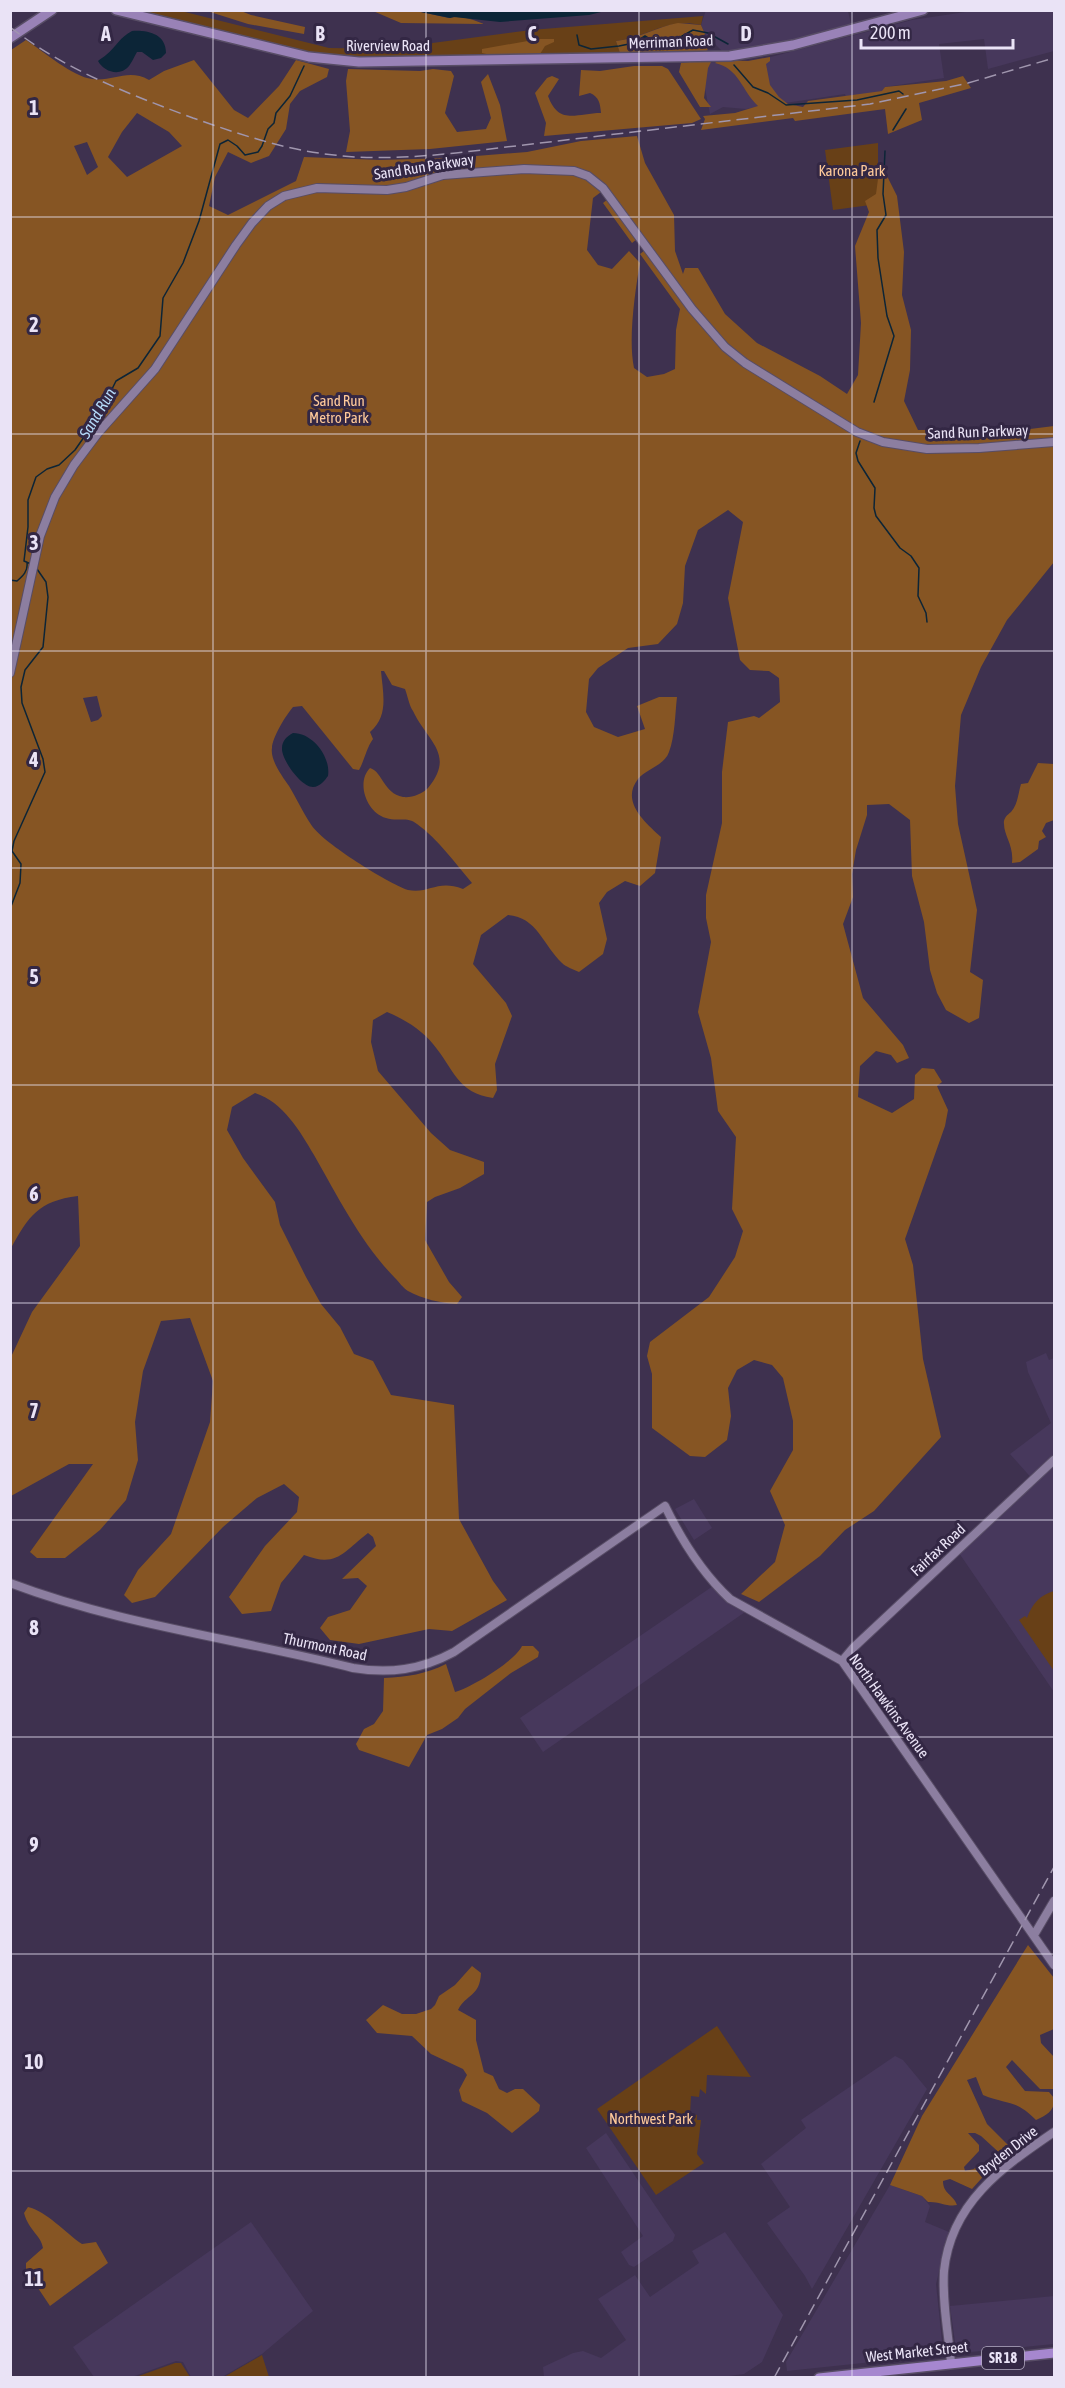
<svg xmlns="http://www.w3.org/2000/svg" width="1065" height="2388" font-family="'Asap Condensed',sans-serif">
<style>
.built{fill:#47385c}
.green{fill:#684017}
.forest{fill:#865523;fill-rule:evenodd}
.water{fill:#0c2537}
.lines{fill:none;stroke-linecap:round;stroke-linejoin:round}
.stream{stroke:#0c2537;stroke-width:1.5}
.tertiary-casing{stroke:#584d66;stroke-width:10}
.secondary-casing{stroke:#584d66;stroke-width:12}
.primary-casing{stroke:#584d66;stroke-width:12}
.tertiary{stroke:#8c7ea0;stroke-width:8}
.secondary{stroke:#9982b7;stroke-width:9}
.primary{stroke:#a687cf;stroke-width:9}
.rail{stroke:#a096ae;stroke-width:1.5;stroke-dasharray:12 6;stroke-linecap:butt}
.grid{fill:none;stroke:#eae3f6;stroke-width:1.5;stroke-opacity:0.55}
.labels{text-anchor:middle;stroke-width:6;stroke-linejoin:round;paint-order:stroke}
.shield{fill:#332744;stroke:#b3abc1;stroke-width:1.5}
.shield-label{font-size:14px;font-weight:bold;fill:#eae3f6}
.street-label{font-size:15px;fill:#eae3f6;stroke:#332744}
.park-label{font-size:15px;fill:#ffca9a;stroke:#332744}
.water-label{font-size:16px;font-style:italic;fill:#b4d9f8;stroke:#332744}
.grid-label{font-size:20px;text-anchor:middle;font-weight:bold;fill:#eae3f6;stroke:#332744;stroke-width:6;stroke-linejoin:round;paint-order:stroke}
</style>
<rect width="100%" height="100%" fill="#3e314f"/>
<!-- built -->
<path class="built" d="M706,10L848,11L851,24L785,42L723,52L705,34L701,25Z
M972,11H1054V51L988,69L984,39L939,44L944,78L885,87L883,91L846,97L845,94L746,109L723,107L710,114L700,63L744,62L767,58L912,20Z
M1046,1353L1049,1360L1054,1358V1692L959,1553L1035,1482L1010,1454L1051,1423L1028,1372L1026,1362Z
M694,1499L712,1528L694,1540L675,1509Z
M716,1584L748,1610L543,1752L520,1718Z
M895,2056L903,2060L927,2089L812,2289L805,2276L767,2223L790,2207L761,2164L806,2128L801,2120Z
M606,2133L675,2235L673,2241L634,2267L629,2265L621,2252L643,2236L586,2148Z
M890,2185L922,2196L930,2206L925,2222L949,2232L936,2284L943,2351L939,2355L787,2371L786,2362Z
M251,2222L313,2311L262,2354L222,2377H191L183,2362L176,2361L132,2377H94L73,2347Z
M725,2232L783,2315L762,2362L744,2374L722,2377H544L543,2367L573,2353L583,2351L601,2358L626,2340L598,2299L635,2275L650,2297L699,2263L692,2251Z
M1054,2296V2344L960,2353L956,2349L950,2306Z"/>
<!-- green -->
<path class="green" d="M125,11H181L329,48L387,49L531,30L703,16L701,25C668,17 647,37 616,41L620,53C524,55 428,61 331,57Z
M878,143V204L833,210L825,150Z
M1054,1591V1671L1019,1620L1025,1616L1027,1618C1032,1604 1040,1595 1054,1591Z
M717,2026L751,2077L707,2075L706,2094L700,2089L699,2097L691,2096L690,2114L697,2115V2120H701L697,2154L704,2163L656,2195L597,2109Z
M262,2355L269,2377H224Z
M175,2363H181L190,2377H136Z"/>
<!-- forest -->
<path class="forest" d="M207,11H241L251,15L305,27L304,34L248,24Z
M373,11H416L449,18C461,15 473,20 484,24L401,23Z
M678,23L701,25L705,34L700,40L708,50L704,52L620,53L616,41C638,39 656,27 678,23Z
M539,39H554V42L545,46L540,54L495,56L482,53V49Z
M26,40C43,51 73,77 92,79C113,82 128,68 149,80L164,71L194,60L234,110L248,118L279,86L296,60L329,69L327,77L300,91L290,104L286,129L269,156L251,163L228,152L215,177L209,206L228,215L296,181L304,157L380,160L451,158L527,152L581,141L637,136L645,163L674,215L675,251L683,274L685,268H698L725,314L757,343L820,376L847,394L858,375L861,323L855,246L869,212L865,201L876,194L878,179L886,174L897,196L904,252L902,295L911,330L910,370L904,401L918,430L1030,429L1054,426V562L1007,620L981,667L961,715L955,786L958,824L977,910L970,972L983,980L979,1018L969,1023L946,1010L937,993L930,970L924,922L912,876L910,820L889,804L867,805V815L856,850L852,874L853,897L843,924L863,998L903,1045L909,1058L897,1063L891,1055L876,1051L860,1066L858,1097L892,1113L914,1099L915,1075L922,1068L934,1069L942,1082L937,1086L948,1110L945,1126L905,1239L913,1265L923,1359L941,1437L874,1511L845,1530L820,1556L759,1602L741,1594L775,1562L785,1525L770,1491L793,1450V1421L783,1378L772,1365L754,1360L737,1370L728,1388L731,1416L727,1440L705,1457L690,1456L652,1428V1374L647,1356L650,1342L709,1297L735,1257L743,1231L732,1209L736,1137L718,1111L711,1058L698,1012L711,942L706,918V895L722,823V772L728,722L754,716L759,718L780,702L779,678L769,671L750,670L740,660L728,598L743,522L728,510L698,530L685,566L683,603L677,624L658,644L628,648L598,668L589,679L586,712L594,727L618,737L645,729L637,706L659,697H677C675,714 675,736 669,752C664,766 646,769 638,779C620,802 646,823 661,837L655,873L640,886L625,881L607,892L599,903L607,939L603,954L579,972C573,969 566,967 562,963C543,945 537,917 508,915L481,935L473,964L506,1003L512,1016L495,1064L497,1090L493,1098C457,1093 454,1069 433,1044C422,1030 404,1019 387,1012L373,1020L371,1042L378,1071L431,1133L450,1150L484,1162V1174L460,1188L435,1197L427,1202L425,1240L449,1282L462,1297L457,1304C441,1303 422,1299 408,1291C403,1288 399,1282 395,1278C361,1243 338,1197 314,1155C300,1131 283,1102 255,1093L232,1107L227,1130L243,1158L275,1202L280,1225L306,1277L321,1304L340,1327L354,1354L373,1361L391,1395L454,1405L459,1519L493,1581L507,1600L452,1631L429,1629L359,1644L330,1640L320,1628L328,1617L350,1610L367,1586L358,1578L342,1579L376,1546L373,1537L368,1533C343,1552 337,1568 304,1555L281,1583L271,1611L242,1614L229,1597L265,1546L297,1512L299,1497L284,1484L257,1498L223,1527L155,1597L132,1603L124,1595L138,1570L171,1534L210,1422L213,1381L190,1318L161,1321L143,1371L135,1422L138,1460L126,1500L100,1530L65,1558H37L30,1552L93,1464H69L11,1496V1357L32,1312L80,1246L78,1196C38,1201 29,1216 11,1248V50ZM137,113L169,132L182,146L127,177L108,157L122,132ZM87,142L98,167L87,175L74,146ZM601,192L608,199L603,203L632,243L637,239L645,250L640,254L680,309L676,330L675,369L664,374L647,377L634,368C628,340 635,291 640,263L629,251L612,269L598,265L587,250L593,198ZM381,671H384L392,685L405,689C408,697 409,705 413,711C427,741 456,754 428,788C422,794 412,798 403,797C383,793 383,772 370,768C356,782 366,812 386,818C397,822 407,816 417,824C438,839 455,863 472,883L463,889C437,879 430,894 408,890C386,882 325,844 312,826C303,813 297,799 289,786C282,776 270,760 272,748C272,738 286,715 293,707L302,706L353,769L359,770C365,759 366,749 373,739L370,732C389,716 383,694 381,671ZM97,696L102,716L98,720L91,722L83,698Z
M770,57V61L766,64L770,85L779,97L788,104L803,107L808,101L882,91L885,87L946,81L963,76L971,88L919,103L922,120L888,134L885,109L795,121L793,118L701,130L705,119L703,116L735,113L758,106C742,91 739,68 715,63L719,60L748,61Z
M707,60L711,62L708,68L704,98L711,107H700L679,72L681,63Z
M634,66H662L668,69L701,119L692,123L544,136L546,123L535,93L547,78L552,76L559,79L548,96C559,126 577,113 601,113C600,103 599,97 590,93L579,96L581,70L600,71Z
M348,69L420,71L433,69L451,71L454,76L445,113L457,132L486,129L491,118L481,82L488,74L500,105L507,141L430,149L346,152L350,131L346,81Z
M1038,763L1054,764V820L1046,823L1042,831L1046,837L1039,841L1038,849L1020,862L1012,863C1014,845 1004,836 1004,824C1003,819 1007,815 1011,812C1018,804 1018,794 1021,784L1028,783Z
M522,1646H533L539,1652L538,1657L511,1673L465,1709L458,1718L442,1729L427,1735L409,1767L359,1750L356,1744L364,1729L374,1724L383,1711L384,1678C407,1677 426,1674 446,1664L455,1692C472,1687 515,1661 522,1646Z
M1028,1945L1054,1978V2029L1040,2035L1041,2043L1054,2057V2089H1040L1012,2060L1006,2067L1025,2091L1049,2092L1054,2098C1055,2111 1047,2115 1036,2120C1016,2099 1007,2105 983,2095L976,2077L967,2080L987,2124L1012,2149L1009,2156L1004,2157L981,2136L975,2133H968L979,2145V2151L964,2167L965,2171L974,2169L978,2164L986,2166L989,2170L972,2189L950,2179L943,2181C943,2194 953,2194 957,2205C947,2207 938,2201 928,2202L922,2196L890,2185L922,2116Z
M472,1966L481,1973C480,1997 466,1994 458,2010L476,2020V2040L484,2072L493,2076L499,2089L507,2093L515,2089H523L540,2105L539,2111L512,2133L487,2113L462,2101L459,2090L467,2075L463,2069L431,2054L412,2036L377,2033L366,2020L383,2005L402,2014H416L431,2009L435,2005L439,1996L455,1985Z
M28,2207C48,2212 64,2232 82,2244L96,2242L108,2263L50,2306L26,2270V2263L43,2248C41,2235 29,2231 24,2213Z"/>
<!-- water -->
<path class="water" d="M416,11V10L605,11L589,15L500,22L454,17L450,18Z
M132,31C148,30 166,34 166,53L161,58L153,60L142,52H137C134,57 132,62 129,66C120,77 104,72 98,61C100,59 104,57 106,55C116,47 120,37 132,31Z
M293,733C313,733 331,757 328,776C325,780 320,787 313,787C301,787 281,759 282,748C282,741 287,736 293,733Z"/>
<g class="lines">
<!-- stream -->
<path class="stream" d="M577,35L579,45L591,49L619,46L634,43L645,36L656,43L668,44L693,30L708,33L728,44
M734,65L753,87L768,93L786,105L857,100L899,91L903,94
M893,130L906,109
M874,402L894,336L887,316L878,258L877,230L886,215L883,194L885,151
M860,441L856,453L858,461L875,488L874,508L876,516L900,548L911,556L919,568L918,596L926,613L927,622
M31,564L24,561L28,527V500L36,477L47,469L59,465L75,450L98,417L116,381L138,368L160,336L163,298L183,263L199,221L220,144L228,140L237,146L245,155L258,152L262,146L268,129L274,123L276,113L290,96L304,66
M10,580L17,581C23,576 28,571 27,563
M10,909L20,883L21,864L12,851L14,841L45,772L43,759L22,703L21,687L25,670L43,647L48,597L46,582L37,569"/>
<!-- tertiary casing -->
<g class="tertiary-casing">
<path id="tertiary" d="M10,673L40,536L55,497L74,465L98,433L155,369L236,245L252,223L268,206L284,196L317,188L387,190L406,187L443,175L524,169L574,171L588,176L603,188L692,309L725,347L745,363L857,432L883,442L927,449L979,448L1054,442
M10,1583C121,1625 239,1639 353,1668C389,1674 421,1670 454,1652L665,1506C681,1539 703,1574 730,1599L842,1661L1054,1965
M842,1661L853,1648L1054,1460
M1034,1935L1054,1901
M951,2362C948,2333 942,2301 944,2271C951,2202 1003,2167 1054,2132"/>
</g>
<!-- secondary casing -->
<g class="secondary-casing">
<path id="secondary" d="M116,10L309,57L359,62L730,56L793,45L923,10
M10,38L52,10"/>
</g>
<!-- primary casing -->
<g class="primary-casing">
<path id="primary" d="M819,2378L1054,2353"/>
</g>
<!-- tertiary -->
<use href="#tertiary" class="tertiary"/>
<!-- secondary -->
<use href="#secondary" class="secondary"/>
<!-- primary -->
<use href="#primary" class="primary"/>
<!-- rail -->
<path class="rail" d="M10,27C65,70 129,94 193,118C239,134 285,150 334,155C375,160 415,157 456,153L870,104L968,83L1054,58
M774,2378L1054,1867"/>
</g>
<!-- grid -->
<path class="grid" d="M213,10V2378M426,10V2378M639,10V2378M852,10V2378M10,217H1054M10,434H1054M10,651H1054M10,868H1054M10,1085H1054M10,1303H1054M10,1520H1054M10,1737H1054M10,1954H1054M10,2171H1054"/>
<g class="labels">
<!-- shield labels -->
<rect class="shield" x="982" y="2347" width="42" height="22" rx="4.5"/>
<g class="shield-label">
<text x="1003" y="2363">SR 18</text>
</g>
<!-- street labels -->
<g class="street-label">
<text transform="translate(671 42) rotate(-2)" y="5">Merriman Road</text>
<text x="388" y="51">Riverview Road</text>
<text transform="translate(424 167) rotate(-9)" y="5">Sand Run Parkway</text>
<text transform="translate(978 432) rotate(-2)" y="5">Sand Run Parkway</text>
<text transform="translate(938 1550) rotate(-43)" y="5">Fairfax Road</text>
<text transform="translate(325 1647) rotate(12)" y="5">Thurmont Road</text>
<text transform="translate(889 1706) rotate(54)" y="5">North Hawkins Avenue</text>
<text transform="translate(1008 2151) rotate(-38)" y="5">Bryden Drive</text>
<text transform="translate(917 2352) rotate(-6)" y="5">West Market Street</text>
</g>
<!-- park labels -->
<g class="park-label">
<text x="852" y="176">Karona Park</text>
<text x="339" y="406">Sand Run<tspan x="339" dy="17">Metro Park</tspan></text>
<text x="651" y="2124">Northwest Park</text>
</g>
<!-- water labels -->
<g class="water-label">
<text transform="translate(97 413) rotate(-59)" y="6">Sand Run</text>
</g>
</g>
<g class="grid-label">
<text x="106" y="41">A</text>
<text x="320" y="41">B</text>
<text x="532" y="41">C</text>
<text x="746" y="41">D</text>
<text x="34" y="115">1</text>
<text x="34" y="332">2</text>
<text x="34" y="550">3</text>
<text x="34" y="767">4</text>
<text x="34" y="984">5</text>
<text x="34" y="1201">6</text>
<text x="34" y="1418">7</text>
<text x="34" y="1635">8</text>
<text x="34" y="1852">9</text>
<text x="34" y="2069">10</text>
<text x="34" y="2286">11</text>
</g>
<!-- border -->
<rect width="1065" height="2388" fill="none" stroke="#eae3f6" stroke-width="24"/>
<!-- scale -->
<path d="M861 39v9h152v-9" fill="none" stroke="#eae3f6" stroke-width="3"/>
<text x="870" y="39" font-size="18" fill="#eae3f6" stroke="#332744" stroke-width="4.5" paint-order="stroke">200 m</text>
</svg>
